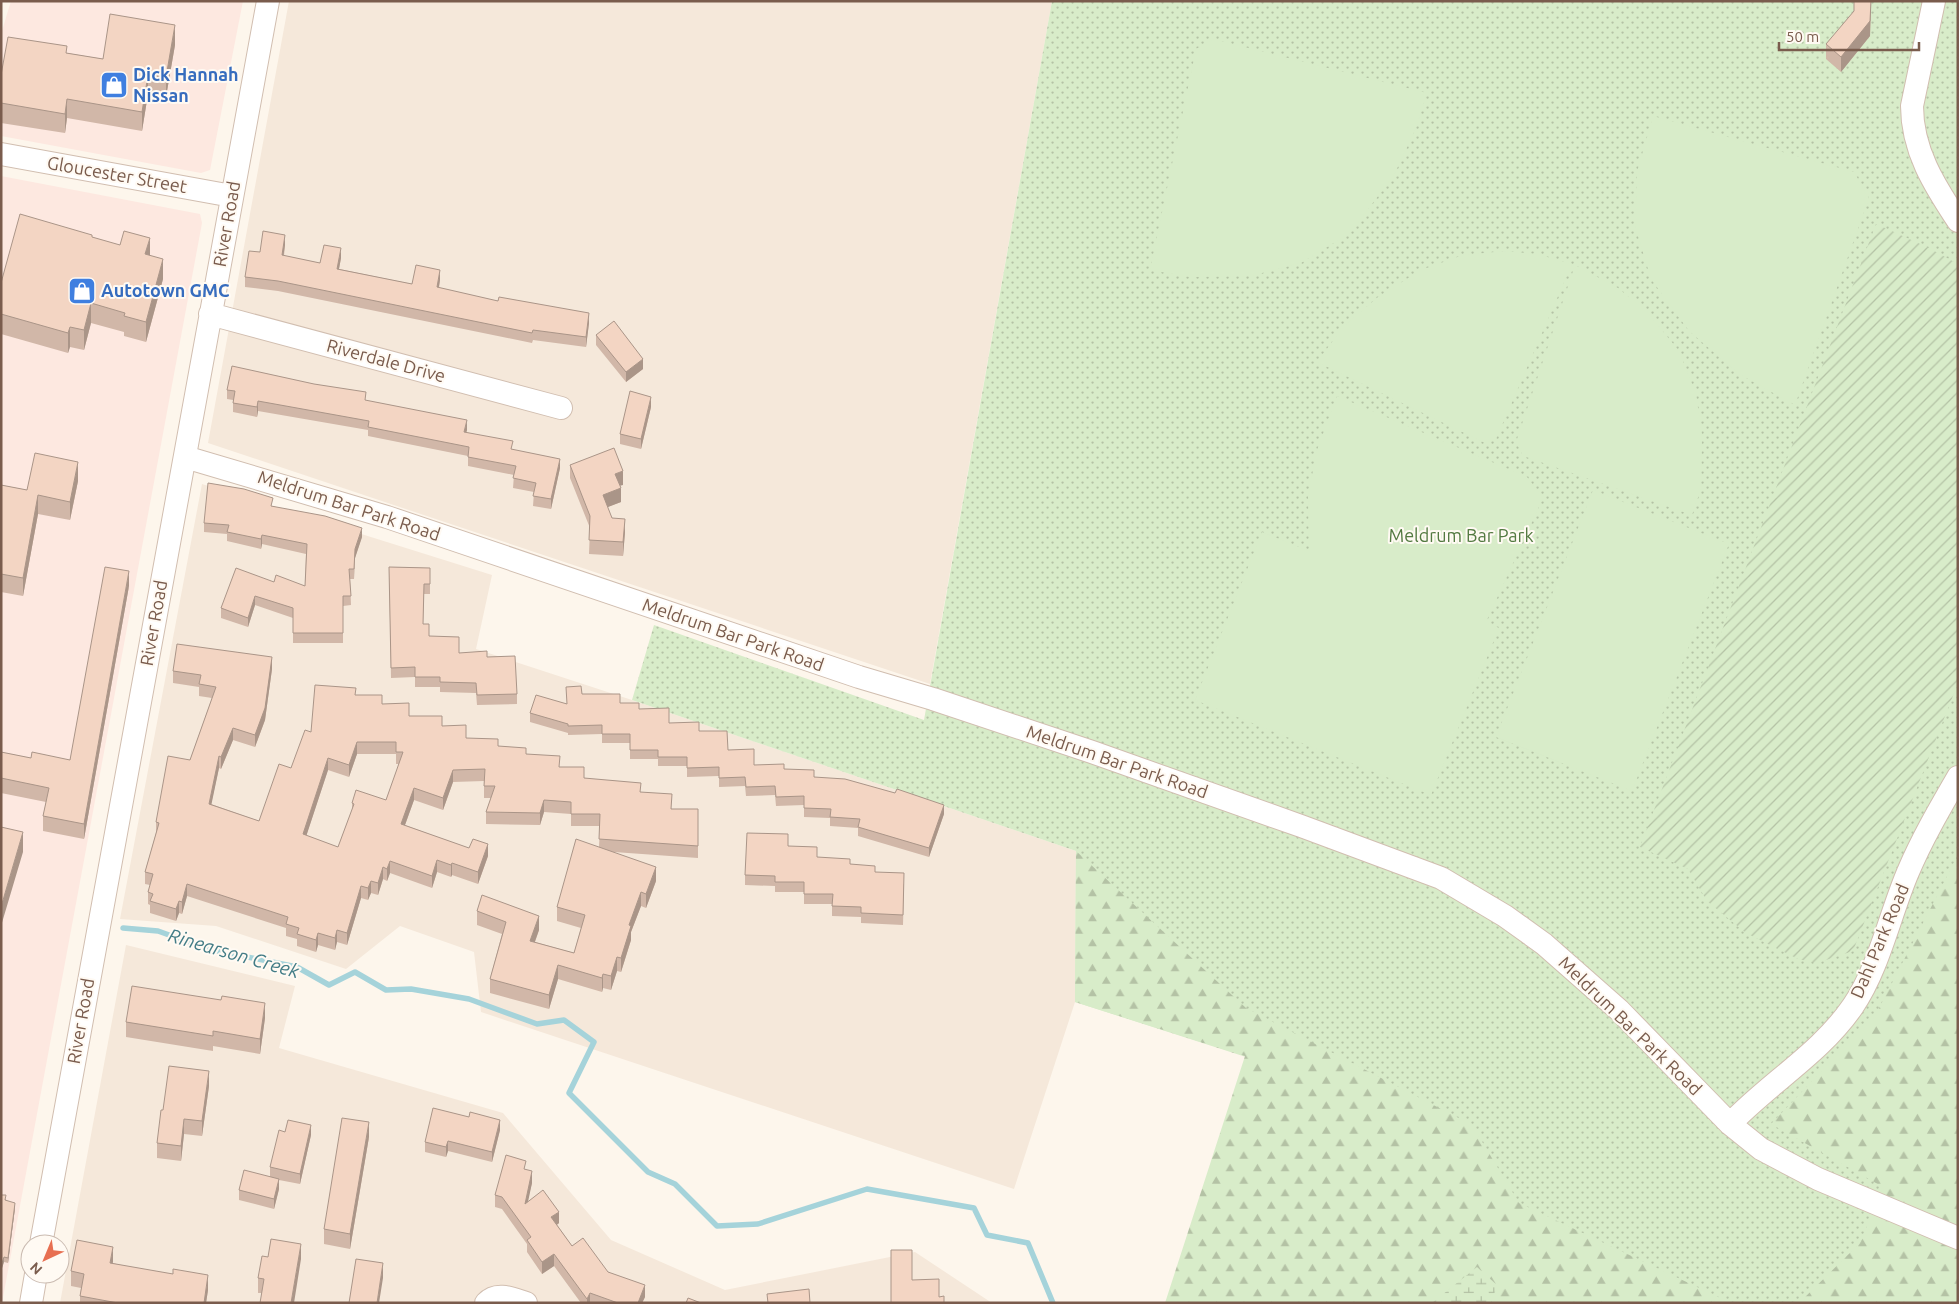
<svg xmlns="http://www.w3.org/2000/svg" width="1959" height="1304" font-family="Ubuntu,sans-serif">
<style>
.residential{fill:#f5e8da}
.commercial{fill:#fde8e0}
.grass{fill:url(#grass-dots)}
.forest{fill:url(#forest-firs)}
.wetland{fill:url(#wetland-marsh)}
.garden{fill:url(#garden-furrows)}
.pitch{fill:#d8ecc9}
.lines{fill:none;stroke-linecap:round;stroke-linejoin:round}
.stream{stroke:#a5d3da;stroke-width:5.5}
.minor-casing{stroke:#d1beb0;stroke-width:24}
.minor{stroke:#fff;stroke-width:22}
.wall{fill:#d1b7a8;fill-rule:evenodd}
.shaded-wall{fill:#aa9588}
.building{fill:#f3d5c3;stroke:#aa9588;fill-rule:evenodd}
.labels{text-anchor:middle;stroke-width:4;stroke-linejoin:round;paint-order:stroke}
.shop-label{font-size:18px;font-weight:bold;fill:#366cbe;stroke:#fffaf3;text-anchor:start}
.street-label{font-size:18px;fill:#7a5c4d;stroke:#fffaf3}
.park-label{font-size:18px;fill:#537a41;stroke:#fffaf3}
.water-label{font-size:19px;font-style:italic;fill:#437c86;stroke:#fffaf3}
</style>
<defs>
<pattern id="grass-dots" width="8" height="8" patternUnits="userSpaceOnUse" patternTransform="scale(1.25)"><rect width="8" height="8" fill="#d8ecc9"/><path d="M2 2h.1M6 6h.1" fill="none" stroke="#b4c2a5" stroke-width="1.8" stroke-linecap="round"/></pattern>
<pattern id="forest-firs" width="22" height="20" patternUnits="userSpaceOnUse" patternTransform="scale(1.25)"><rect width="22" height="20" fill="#d8ecc9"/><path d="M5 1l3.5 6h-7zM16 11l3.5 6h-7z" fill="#b4c2a5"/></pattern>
<pattern id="wetland-marsh" width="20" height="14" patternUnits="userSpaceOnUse" patternTransform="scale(1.25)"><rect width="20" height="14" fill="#d8ecc9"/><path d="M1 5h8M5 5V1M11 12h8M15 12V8" fill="none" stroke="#b4c2a5"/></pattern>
<pattern id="garden-furrows" width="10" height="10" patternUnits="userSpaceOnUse" patternTransform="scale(1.25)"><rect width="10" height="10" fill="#d8ecc9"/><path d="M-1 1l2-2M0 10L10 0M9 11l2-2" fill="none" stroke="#b4c2a5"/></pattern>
</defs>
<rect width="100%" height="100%" fill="#fdf6ec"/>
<!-- residential -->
<path class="residential" d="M289,1H1052L930,684L208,443Z
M202,484L492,575L476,649L632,700L1076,851L1075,1002L1014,1189L481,1012L474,952L400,926L346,969L216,926L120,919Z
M126,945L295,986L279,1048L503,1113L611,1240L725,1290L915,1252L992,1303H60Z"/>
<!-- commercial -->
<path class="commercial" d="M11,1H243L210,170L201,173L1,136V34Z
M1,176L200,214L202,223L2,1303Z"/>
<!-- grass -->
<path class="grass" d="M1052,1H1958V1303H1166L1246,1057L1075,1002L1076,851L632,700L654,625L924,720Z"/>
<!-- forest -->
<path class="forest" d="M1076,851L1246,1008L1472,1125L1519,1203L1731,1303H1165L1245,1056L1075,1002Z
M1958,855V1303H1799L1860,1243L1883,1187L1771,1124L1876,1014Z"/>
<!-- wetland -->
<path class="wetland" d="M1477,1267L1498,1286L1489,1303H1432Z"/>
<!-- garden -->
<path class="garden" d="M1876,224L1927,247L1958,264V683L1853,951L1817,963L1798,959L1746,933L1707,901L1688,869L1640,847Z"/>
<!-- pitch -->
<path class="pitch" d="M1213,39L1427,93L1416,128L1394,175L1350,233L1301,263L1250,276L1190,277L1150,270L1196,49Z
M1653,116L1854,172L1869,198L1795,405L1739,374L1689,331L1651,279L1635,226L1637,172Z
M1505,251L1537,254L1572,264L1496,439L1485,443L1317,362L1344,326L1378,297L1421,270L1463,255Z
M1575,265L1618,288L1648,313L1679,351L1696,394L1702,435L1701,489L1692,515L1523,456L1516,442Z
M1337,396L1527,477L1543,498L1486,622L1499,628L1431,795L1195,700L1262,532L1309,551L1308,496L1317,450Z
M1593,490L1729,544L1632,791L1496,737Z"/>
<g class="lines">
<!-- stream -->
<path class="stream" d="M123,928L158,931L208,949L297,967L329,985L355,972L386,990L411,989L469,999L537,1024L564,1020L594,1042L569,1093L648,1172L675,1184L717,1226L758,1224L867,1189L974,1208L987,1235L1028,1243L1053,1303"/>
<!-- minor casing -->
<g class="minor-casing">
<path id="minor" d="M1934,1L1912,106C1912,150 1934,185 1958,221
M1,154L232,196
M210,314L561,408
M185,457L387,517L859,677L933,699L1092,752L1301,826L1441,878L1505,916L1544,944L1619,1010L1730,1124L1761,1149L1818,1179L1958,1238
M1730,1124C1769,1083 1821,1053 1853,1006C1879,968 1890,914 1908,872C1922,839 1940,808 1958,777
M41,1244L268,1
M31,1303L36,1274
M486,1303C497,1291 513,1299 526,1303"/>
</g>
<!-- minor -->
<use href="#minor" class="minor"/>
</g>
<!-- wall -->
<path class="wall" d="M1871,1L1870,36L1841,72L1826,59V44Z
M175,45L166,97L148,94L142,131L67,118L65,133L1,123V75L67,53L103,59Z
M285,245L284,256L320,263L341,258L339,269L412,284L440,280L439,288L589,323L586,347L533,340L532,343L278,291L245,287V277L260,252Z
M150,256L163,279L146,342L124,336V332L91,323L84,350L70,347L68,353L1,334V283Z
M596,335L643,369L626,382L596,345Z
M227,390L366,401L467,430L466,432L560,468L551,509L533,506L534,492L513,488L514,475L468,466V456L368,436V430L258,411L257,417L233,412V400L227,399Z
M651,407L641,449L620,444V434Z
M570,465L623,485H620L621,502L607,507L612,518L625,532L623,556L589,554L590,528L570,478Z
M78,481L70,520L38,514L23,596L1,592V485L27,490Z
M273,506L362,537L355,558L354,579H350L351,605L343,606V643H293V618L255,605L248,627L221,618V608L274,582L305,586L306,554L262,544L261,549L227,541V534L204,532V523Z
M389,567L430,568V594H424L423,624L429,636L459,653L487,657L517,694V704L477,705L476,693L440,692V687H415V677L391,678Z
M129,586L84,839L43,831V816L46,802L1,793V752L31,758L70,760Z
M272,669L265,720L255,747L233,740L221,769L219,768L211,804L259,821L291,768L311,732L356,695L382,704L409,716L442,726L466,738L526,754L584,778L641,792L672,809H698V858L614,852L656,881L646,908L641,906L631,932V940L621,972L617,971L611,990L603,988L602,992L558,979L549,1009L490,993V979L502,934L477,925V911L539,930L535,942L574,953L581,928L557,921V907L599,847L600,826H571V814L544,812L540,825L486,824V812L491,798H484V781L453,782L443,810L414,800L405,825L488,856L478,884L452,875L451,877L437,872L432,888L390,873L387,881L383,879L378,895L371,893L368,900L361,898L347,945L337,942L335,950L318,945L316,952L297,946V939L286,936V928L187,896L182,914L179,913L176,921L150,913V905L148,904V892L150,885L145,884V872L156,833V822L190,760L212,698L199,696V687L173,683V671ZM357,754H396V764H399L386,800L352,803V810L338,847L306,836L328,770L349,777Z
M582,694L639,709L669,723L699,731L728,750L754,765L784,769L814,777L944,814L929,857L858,836V828L830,826V818L804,817V805L776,806L775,795L746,796L745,786L719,787V776L687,777V766H658V759H630V743H602V734L568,735V733L530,722V713L567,704Z
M788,846L817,857L850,864L875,872L904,884L903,925L861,923V917L832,916V904H804V892H775V886L745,885V875Z
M265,1018L260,1054L213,1046V1051L126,1037V1022Z
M209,1086L202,1136L184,1134L181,1161L157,1158V1143L163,1110Z
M469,1117L500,1130L492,1162L448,1151L446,1157L425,1152V1142Z
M311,1135L300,1184L279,1180V1189L274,1209L239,1200V1190L270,1177V1167Z
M369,1137L350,1249L324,1244V1229Z
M526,1170L532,1183L527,1202L559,1223L557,1225L572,1246L608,1272L645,1297L642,1303H581L554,1266L542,1274L527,1252V1244L502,1209L495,1207V1195Z
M1,1195L15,1208L8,1263L4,1262L1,1271Z
M268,1257L301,1259L262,1293H258V1278Z
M113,1263L208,1290L206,1303H80V1296L81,1288L71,1286V1271Z"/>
<!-- shaded-wall -->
<path class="shaded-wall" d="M1871,1L1870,36L1841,72V57Z
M175,25V45L166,97V77Z
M148,75V94L142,131V112Z
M67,99V118L65,133V114Z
M285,235V245L282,265V255Z
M150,238V258L145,254Z
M341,248V258L337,279V269Z
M163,259V279L146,342V322Z
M440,270V280L437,297V287Z
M91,303V323L84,350V330Z
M589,313V323L586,347V337Z
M70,327V347L68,353V333Z
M643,359V369L626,382V372Z
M651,397V407L641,449V439Z
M258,401V411L257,417V407Z
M467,420V430L464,441V432Z
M560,459V468L551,509V499Z
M78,462V481L70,520V502Z
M623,471V485L615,487V474Z
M621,488V502L603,509V495Z
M38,495V514L23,596V578Z
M625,519V532L623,556V542Z
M362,528V537L355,558L354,579L355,549Z
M262,535V544L261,549V539Z
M129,571V586L84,839V824Z
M255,596V605L248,627V618Z
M272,657V669L265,720L255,747V735Z
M233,728V740L221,769V757Z
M357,742V754L349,777V765Z
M219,756V768L209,816V804Z
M328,758V770L303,846V834Z
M453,770V782L443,810V798Z
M414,788V800L401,836V824Z
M544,800V812L540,825V813Z
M944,805V814L929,857V848Z
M23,832V852L1,926V907Z
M488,844V856L478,884V872Z
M437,860V872L432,888V876Z
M390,861V873L387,881V869Z
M452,863V875L451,877V865Z
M383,867V879L378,895V883Z
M656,867V881L646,908V894Z
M371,881V893L368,900V888Z
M187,884V896L182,914V902Z
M361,886V898L347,945V933Z
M641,892V906L631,932V940L621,972V958L629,925Z
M179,901V913L176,921V909Z
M539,916V930L530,955V941Z
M337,930V942L335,950V938Z
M318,933V945L316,952V940Z
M617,957V971L611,990V976Z
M558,965V979L549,1009V995Z
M603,974V988L602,992V978Z
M265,1003V1018L260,1054V1039Z
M209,1071V1086L202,1136V1121Z
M184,1119V1134L181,1161V1146Z
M500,1120V1130L492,1162V1152Z
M369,1122V1137L350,1249V1234Z
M311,1125V1135L300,1184V1174Z
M448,1141V1151L446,1157V1147Z
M532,1171V1183L525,1216V1204Z
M279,1179V1189L274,1209V1199Z
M15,1203V1208L8,1263V1258Z
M559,1212V1223L551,1229V1217Z
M301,1244V1259L294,1303H291Z
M113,1247V1262L110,1278V1263Z
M554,1254V1266L542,1274V1262Z
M4,1257V1262L1,1271V1266Z
M383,1263V1278L379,1303H377Z
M208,1275V1290L206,1303H204Z
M645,1285V1297L642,1303H638Z
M590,1293V1303H587V1299Z"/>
<!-- building -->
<path class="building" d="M1854,1H1871L1870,21L1841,57L1826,44L1854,11Z
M110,14L175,25L166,77L148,75L142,112L67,99L65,114L1,103V75L8,37L67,46L66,53L103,59Z
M20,214L92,235V237L120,245L124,231L150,238L145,254L163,259L146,322L124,316L125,313L91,303L84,330L70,327L68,333L1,314V283Z
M263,231L285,235L282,255L320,263L324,245L341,248L337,269L412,284L416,265L440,270L437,287L498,301L499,297L589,313L586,337L533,330L532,333L278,281L245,277L249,251L260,252Z
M614,321L643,359L626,372L596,335Z
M232,366L314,384L366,392L365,400L467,420L464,432L513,441L511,449L560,459L551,499L533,496L536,483L513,478L516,466L468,457L469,447L368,427L369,421L258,401L257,407L233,403L235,391L227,390Z
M630,391L651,397L641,439L620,434Z
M614,448L623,471L615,474L621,488L603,495L612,518L625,519L623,542L589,540L590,516L570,465Z
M35,453L78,462L70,502L38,495L23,578L1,574V485L27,490Z
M208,483L244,489L273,498L271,506L325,516L362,528L355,549L354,569H349L351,596H343V633H293V608L255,596L248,618L221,608L236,568L274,582L276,575L305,586L307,544L262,535L261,539L227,532L229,525L204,523Z
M105,567L129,571L84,824L43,816L49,788L1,778V752L31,758L32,752L70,760Z
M389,567L430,568V584H424L423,624H429V636L459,637V653L487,651V657L515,656L517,694L477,695L476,683L440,682V677H415V667L391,668Z
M177,644L272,657L265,708L255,735L233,728L221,757L219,756L209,804L259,821L279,764L291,768L305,730L311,732L315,685L356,688L355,695H382V704L409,703V716H442V726L466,725V738L498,739V746L526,748V754L560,756L559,767H584V778L641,783L640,792L672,794L671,809H698V846L599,839L600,814H571V802L544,800L540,813L486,812L495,786H484L485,769L453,770L443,798L414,788L401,824L469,848L473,839L488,844L478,872L452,863L451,865L437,860L432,876L390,861L387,869L383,867L378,883L371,881L368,888L361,886L347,933L337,930L335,938L318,933L316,940L297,934L299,928L286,924L288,917L187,884L182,902L179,901L176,909L150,901L153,894L148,892L153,874L145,872L159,823L156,822L168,756L190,760L216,687L199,684L201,675L173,671ZM357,742H396V752H403L386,800L356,790L352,803L354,804L338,847L303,834L328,758L349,765Z
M581,686L582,694H620V703H639V709L669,708V723L699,722V731H727L728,750L754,749V765L784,764V769L814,770V777L845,779L895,793L897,789L944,805L929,848L858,827L860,819L830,817L831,809L804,808V796L776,797L775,786L746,787L745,777L719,778V767L687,768V757H658V750H630V734H602V725L568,726V724L530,713L536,695L567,704L566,687Z
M1,827L23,832L1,907Z
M747,833L788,834V846L817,847V857L850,859V864L875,866V872L904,873L903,915L861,913V907L832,906L833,894H804V882H775V876L745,875Z
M576,839L656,867L646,894L641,892L629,925L631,926L621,958L617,957L611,976L603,974L602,978L558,965L549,995L490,979L506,922L477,911L482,895L539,916L530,941L574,953L585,915L557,907Z
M132,986L221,1000L222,996L265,1003L260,1039L213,1031V1036L126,1022Z
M169,1066L209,1071L202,1121L184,1119L181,1146L157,1143L161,1110H163Z
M433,1108L469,1117L470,1112L500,1120L492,1152L448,1141L446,1147L425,1142Z
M342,1118L369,1122L350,1234L324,1229Z
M288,1120L311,1125L300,1174L270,1167L279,1130L285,1132Z
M506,1155L526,1161L524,1169L532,1171L525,1204L543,1190L559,1212L551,1217L572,1246L583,1238L608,1272L645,1285L638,1303H618L590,1293L587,1299L554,1254L542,1262L527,1240L531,1237L502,1197L495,1195Z
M244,1170L279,1179L274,1199L239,1190Z
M1,1195H6L5,1200L15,1203L8,1258L4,1257L1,1266Z
M271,1239L301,1244L291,1303H260L264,1279L258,1278L262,1256L268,1257Z
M77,1240L113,1247L110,1263L173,1274V1269L208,1275L204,1303H118L80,1296L84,1274L71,1271Z
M891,1250H912V1280L939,1279V1297L944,1296V1302L945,1303H891Z
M356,1259L383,1263L377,1303H349Z
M809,1289L810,1303H768L767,1294Z
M688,1298L701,1303H686Z"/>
<!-- icons -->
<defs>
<g id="shop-square" transform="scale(1.4375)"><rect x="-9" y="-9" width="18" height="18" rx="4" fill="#3f7fe0" stroke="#fffaf3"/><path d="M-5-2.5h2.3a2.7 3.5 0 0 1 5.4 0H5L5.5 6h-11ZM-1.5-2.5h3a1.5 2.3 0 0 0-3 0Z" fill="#fff"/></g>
</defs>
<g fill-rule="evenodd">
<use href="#shop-square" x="114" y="85"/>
<use href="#shop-square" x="82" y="291"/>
</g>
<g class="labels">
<!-- shop labels -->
<g class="shop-label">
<text x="133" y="81">Dick Hannah<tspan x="133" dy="21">Nissan</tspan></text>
<text x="101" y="297">Autotown GMC</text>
</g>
<!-- street labels -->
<g class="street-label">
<text transform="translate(117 175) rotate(10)" y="6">Gloucester Street</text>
<text transform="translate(227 224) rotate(-80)" y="6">River Road</text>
<text transform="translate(386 361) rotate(15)" y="6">Riverdale Drive</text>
<text transform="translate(349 506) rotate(18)" y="6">Meldrum Bar Park Road</text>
<text transform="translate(154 623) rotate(-80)" y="6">River Road</text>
<text transform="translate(733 635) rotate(19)" y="6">Meldrum Bar Park Road</text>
<text transform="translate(1117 762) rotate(19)" y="6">Meldrum Bar Park Road</text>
<text transform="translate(1880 941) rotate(-67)" y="6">Dahl Park Road</text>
<text transform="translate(81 1021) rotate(-80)" y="6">River Road</text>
<text transform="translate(1630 1026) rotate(44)" y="6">Meldrum Bar Park Road</text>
</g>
<!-- park labels -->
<g class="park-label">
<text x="1461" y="542">Meldrum Bar Park</text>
</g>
<!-- water labels -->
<g class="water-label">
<text transform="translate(234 953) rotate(16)" y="7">Rinearson Creek</text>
</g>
</g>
<!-- border -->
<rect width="1959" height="1304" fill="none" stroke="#7a5c4d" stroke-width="5"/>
<!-- north arrow -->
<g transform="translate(45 1259) rotate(224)"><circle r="24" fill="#fffaf3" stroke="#cabbb1"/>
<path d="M0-4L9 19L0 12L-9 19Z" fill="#e76f51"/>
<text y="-8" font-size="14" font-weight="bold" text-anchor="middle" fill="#7a5c4d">N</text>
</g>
<!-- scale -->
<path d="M1779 42v8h140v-8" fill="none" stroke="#7a5c4d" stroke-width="2.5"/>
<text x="1786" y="42" font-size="15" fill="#7a5c4d" stroke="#fffaf3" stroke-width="4" paint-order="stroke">50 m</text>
</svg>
